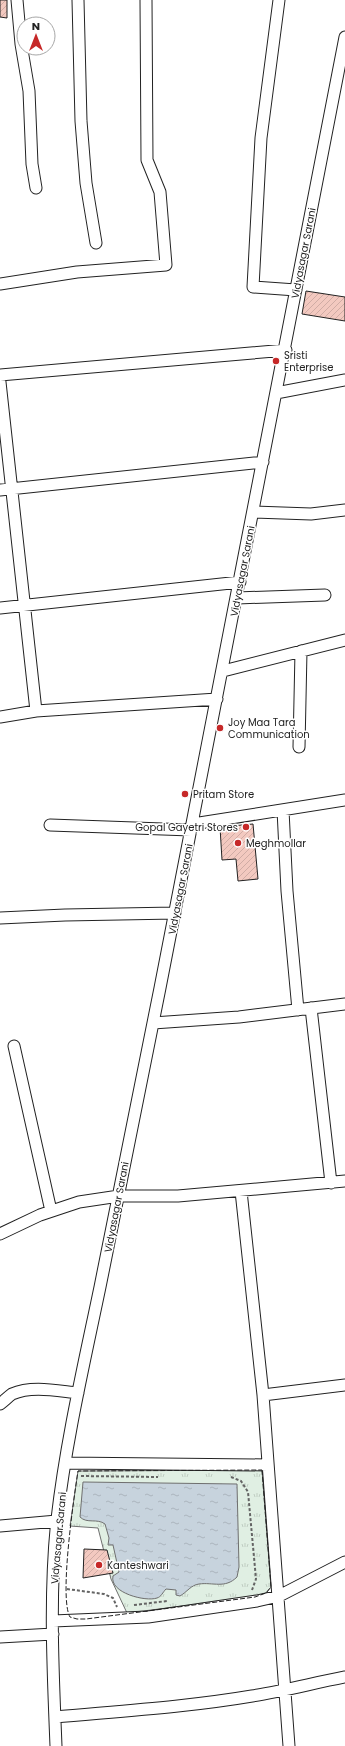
<svg xmlns="http://www.w3.org/2000/svg" width="345" height="1746" font-family="Poppins,sans-serif">
<style>
.park{fill:url(#park-tufts);stroke:#6f6f6f}
.water{fill:url(#water-ripples);stroke:#6f6f6f}
.building{fill:url(#building-hatch);stroke:#222}
.lines{fill:none;stroke-linecap:round;stroke-linejoin:round}
.minor-casing{stroke:#222;stroke-width:13}
.path{stroke:#646464;stroke-width:2;stroke-dasharray:3 2;stroke-linecap:butt}
.minor{stroke:#fff;stroke-width:11}
.fence{stroke:#222;stroke-width:1;stroke-dasharray:5 2;stroke-linecap:butt}
.poi-dot{fill:#c62828;stroke:#fff;stroke-width:1.5}
.labels{text-anchor:middle;stroke-width:3;stroke-linejoin:round;paint-order:stroke}
.street-label{font-size:10px;fill:#222;stroke:#fff}
.poi-label{font-size:10px;fill:#222;stroke:#fff;text-anchor:start}
</style>
<defs>
<pattern id="park-tufts" width="24" height="20" patternUnits="userSpaceOnUse"><rect width="24" height="20" fill="#e0efe3"/><path d="M3 7l-1-3M5 7V3M7 7l1-3M15 17l-1-3M17 17v-4M19 17l1-3" fill="none" stroke="#c0cdc2"/></pattern>
<pattern id="water-ripples" width="26" height="14" patternUnits="userSpaceOnUse"><rect width="26" height="14" fill="#c7d3dd"/><path d="M2 4q2-2 4 0t4 0M15 11q2-2 4 0t4 0" fill="none" stroke="#abb5bd"/></pattern>
<pattern id="building-hatch" width="6" height="6" patternUnits="userSpaceOnUse"><rect width="6" height="6" fill="#f3c9c0"/><path d="M-1 1l2-2M0 6l6-6M5 7l2-2" fill="none" stroke="#d0aca5"/></pattern>
</defs>
<rect width="100%" height="100%" fill="#fff"/>
<!-- park -->
<path class="park" d="M262,1470L271,1587L266,1593L255,1597L127,1613L111,1579L98,1528L70,1526L78,1471Z"/>
<!-- water -->
<path class="water" d="M83,1482L237,1484L239,1567L237,1577C225,1589 213,1582 199,1584C191,1585 187,1592 180,1596L176,1595V1590L166,1589C163,1592 161,1597 157,1598C146,1602 109,1593 113,1576L119,1572L113,1545H108L109,1538L105,1524C97,1518 87,1524 80,1517Z"/>
<!-- building -->
<path class="building" d="M0,0H7V18L0,17Z
M306,291L345,297V321L302,314Z
M253,824L258,879L238,881L236,859L222,860L220,827Z
M84,1549L107,1550L113,1573L83,1578Z"/>
<g class="lines">
<!-- minor casing -->
<g class="minor-casing">
<path id="minor" d="M17,0L21,44L29,91L32,164L36,188
M78,0L81,121L86,183L96,243
M279,0L261,138L253,287L296,290
M0,284L77,272L166,265L160,192L147,160L146,0
M0,375L286,350
M0,382L36,711
M276,393L345,380
M0,490L263,462
M253,512L311,514L345,510
M237,598L325,595
M0,608L240,582
M223,671L345,640
M0,717L36,711L217,699
M299,747L301,651
M283,810L287,891L298,1010
M193,824L345,800
M50,825L191,830
M0,918L65,915L175,913
M311,1008L331,1183
M153,1023L239,1017L345,1004
M14,1046L51,1211
M241,1191L263,1395L289,1746
M0,1234L40,1215L79,1202L119,1196H178L345,1181
M263,1395L345,1385
M0,1404C4,1401 8,1397 12,1394C32,1385 58,1391 78,1393
M66,1463L268,1465
M0,1526L57,1521
M53,1621L148,1617L257,1601L279,1596L345,1562
M0,1637L53,1634
M55,1717C121,1711 187,1707 252,1696C283,1691 314,1683 345,1677
M56,1746C53,1671 49,1594 57,1519C66,1441 84,1364 100,1287C120,1188 140,1088 160,988C223,671 284,354 345,37"/>
</g>
<!-- path -->
<path class="path" d="M81,1476L158,1477
M231,1477L241,1481L248,1492L256,1579L252,1590
M67,1589L104,1594L113,1598L117,1607
M134,1605L167,1601"/>
<!-- minor -->
<use href="#minor" class="minor"/>
<!-- fence -->
<path class="fence" d="M262,1470L271,1587L266,1593L255,1597L86,1619H77L70,1617C59,1598 74,1497 78,1471Z"/>
</g>
<!-- markers -->
<g class="poi-dot">
<circle cx="276" cy="361" r="4"/>
<circle cx="220" cy="728" r="4"/>
<circle cx="185" cy="794" r="4"/>
<circle cx="246" cy="827" r="4"/>
<circle cx="238" cy="843" r="4"/>
<circle cx="99" cy="1565" r="4"/>
</g>
<g class="labels">
<!-- street labels -->
<g class="street-label">
<text transform="translate(303 253) rotate(-79)" y="4">Vidyasagar Sarani</text>
<text transform="translate(242 571) rotate(-79)" y="4">Vidyasagar Sarani</text>
<text transform="translate(180 889) rotate(-79)" y="4">Vidyasagar Sarani</text>
<text transform="translate(116 1207) rotate(-79)" y="4">Vidyasagar Sarani</text>
<text transform="translate(58 1538) rotate(-85)" y="4">Vidyasagar Sarani</text>
</g>
<!-- poi labels -->
<g class="poi-label">
<text x="284" y="359">Sristi<tspan x="284" dy="12">Enterprise</tspan></text>
<text x="228" y="726">Joy Maa Tara<tspan x="228" dy="12">Communication</tspan></text>
<text x="193" y="798">Pritam Store</text>
<text x="238" y="831" text-anchor="end">Gopal Gayetri Stores</text>
<text x="246" y="847">Meghmollar</text>
<text x="107" y="1569">Kanteshwari</text>
</g>
</g>
<!-- north arrow -->
<g transform="translate(36 36)"><circle r="19" fill="#ffffff" stroke="#a7a7a7"/>
<path d="M0-3L7 15L0 10L-7 15Z" fill="#c62828"/>
<text y="-6" font-size="11" font-weight="bold" text-anchor="middle" fill="#222222">N</text>
</g>
</svg>
